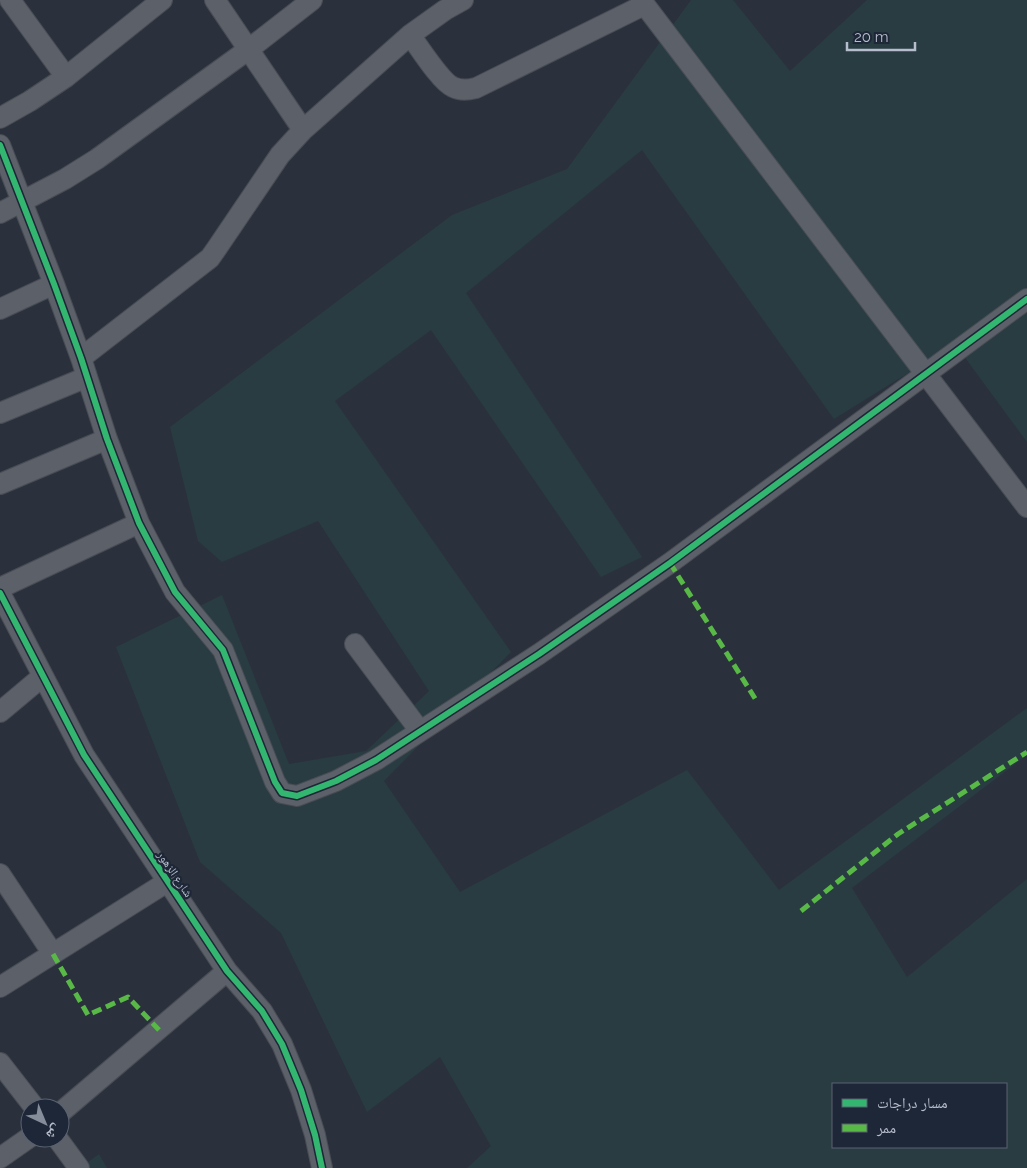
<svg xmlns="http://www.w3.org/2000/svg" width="1027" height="1168" font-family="Raleway,'Noto Naskh Arabic',sans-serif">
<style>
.green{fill:#283c42;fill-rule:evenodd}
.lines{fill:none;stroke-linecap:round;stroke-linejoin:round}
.minor-casing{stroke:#484c54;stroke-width:22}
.minor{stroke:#5c6069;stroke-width:20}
.quiet{stroke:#58b947;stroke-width:5;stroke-dasharray:10 5;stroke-linecap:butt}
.cycleway-casing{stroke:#1e2737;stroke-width:9}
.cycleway{stroke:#33b770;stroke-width:6}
.labels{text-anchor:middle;stroke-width:4.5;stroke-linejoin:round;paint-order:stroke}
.street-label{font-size:12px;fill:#b6bdcc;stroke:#1e2737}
</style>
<rect width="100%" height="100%" fill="#2b313c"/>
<!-- green -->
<path class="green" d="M691,0H733L790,71L867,0H1027V442L955,344L834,419L642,150L466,293L642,557L601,577L431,330L335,401L511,652L384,781L460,892L687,770L779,890L1027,708V755L852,888L907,977L1027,879V1168H467L491,1146L440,1057L367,1112L281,933L200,862L116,647L222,595L289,764L366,751L429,691L318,521L222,562L198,541L170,427L452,215L567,169ZM833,1084H1006V1147H833Z
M99,1154L107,1168H80Z"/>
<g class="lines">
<!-- minor casing -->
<g class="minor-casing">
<path id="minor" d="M10,0L66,77
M215,0L303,130
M641,0L1027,507
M410,35C419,47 441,82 453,87C461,91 468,90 476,88L644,5
M0,118L30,101L66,77L162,0
M0,145L54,284L81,358L107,439L139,523L175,592L223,650L275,782L282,793L297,796L336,781L376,760L539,654L670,563L1027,299
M0,213L65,179L97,159L249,49L312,0
M0,309L54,284
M81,358L210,258L217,248L280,155L303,130L410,35L445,10L463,0
M0,413L87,377
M0,484L107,439
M0,588L139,523
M0,593L84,755L227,971L262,1011L282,1044L301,1090L315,1135L322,1168
M355,644L420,731
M0,712L43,676
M0,874L53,954
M0,987L167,882
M0,1063L35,1108
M60,1113L227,971
M57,1138L79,1168
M0,1158L30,1137"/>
</g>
<!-- minor -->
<use href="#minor" class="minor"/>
<!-- quiet -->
<path class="quiet" d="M670,563L756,700
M801,911L898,834L1027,752
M53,954L88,1015L128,997L159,1030"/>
<!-- cycleway casing -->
<g class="cycleway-casing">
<path id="cycleway" d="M0,145L54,284L81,358L107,439L139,523L175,592L223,650L275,782L282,793L297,796L336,781L376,760L539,654L670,563L1027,299
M0,593L84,755L227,971L262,1011L282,1044L301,1090L315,1135L322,1168"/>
</g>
<!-- cycleway -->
<use href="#cycleway" class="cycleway"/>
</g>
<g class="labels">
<!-- street labels -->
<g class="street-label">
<text transform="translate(175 874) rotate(56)" y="4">شارع الزهور</text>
</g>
</g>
<!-- legend -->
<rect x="832" y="1083" width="175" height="65" fill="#1e2737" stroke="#5b6373"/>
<rect x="842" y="1099" width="25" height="8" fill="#33b770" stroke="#5b6373"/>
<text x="877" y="1108" font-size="15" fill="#b6bdcc">مسار دراجات</text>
<rect x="842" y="1124" width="25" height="8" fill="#58b947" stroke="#5b6373"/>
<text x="877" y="1133" font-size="15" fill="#b6bdcc">ممر</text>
<!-- north arrow -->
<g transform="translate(45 1123) rotate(136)"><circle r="24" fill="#1e2737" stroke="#5b6373"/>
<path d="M0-4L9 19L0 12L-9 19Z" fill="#858c9a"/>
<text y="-8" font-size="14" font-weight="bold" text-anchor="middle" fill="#b6bdcc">ش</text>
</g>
<!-- scale -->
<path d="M847 42v8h68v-8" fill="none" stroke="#b6bdcc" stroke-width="2.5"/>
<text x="854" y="42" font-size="15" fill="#b6bdcc" stroke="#1e2737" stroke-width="4" paint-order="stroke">20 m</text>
</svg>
